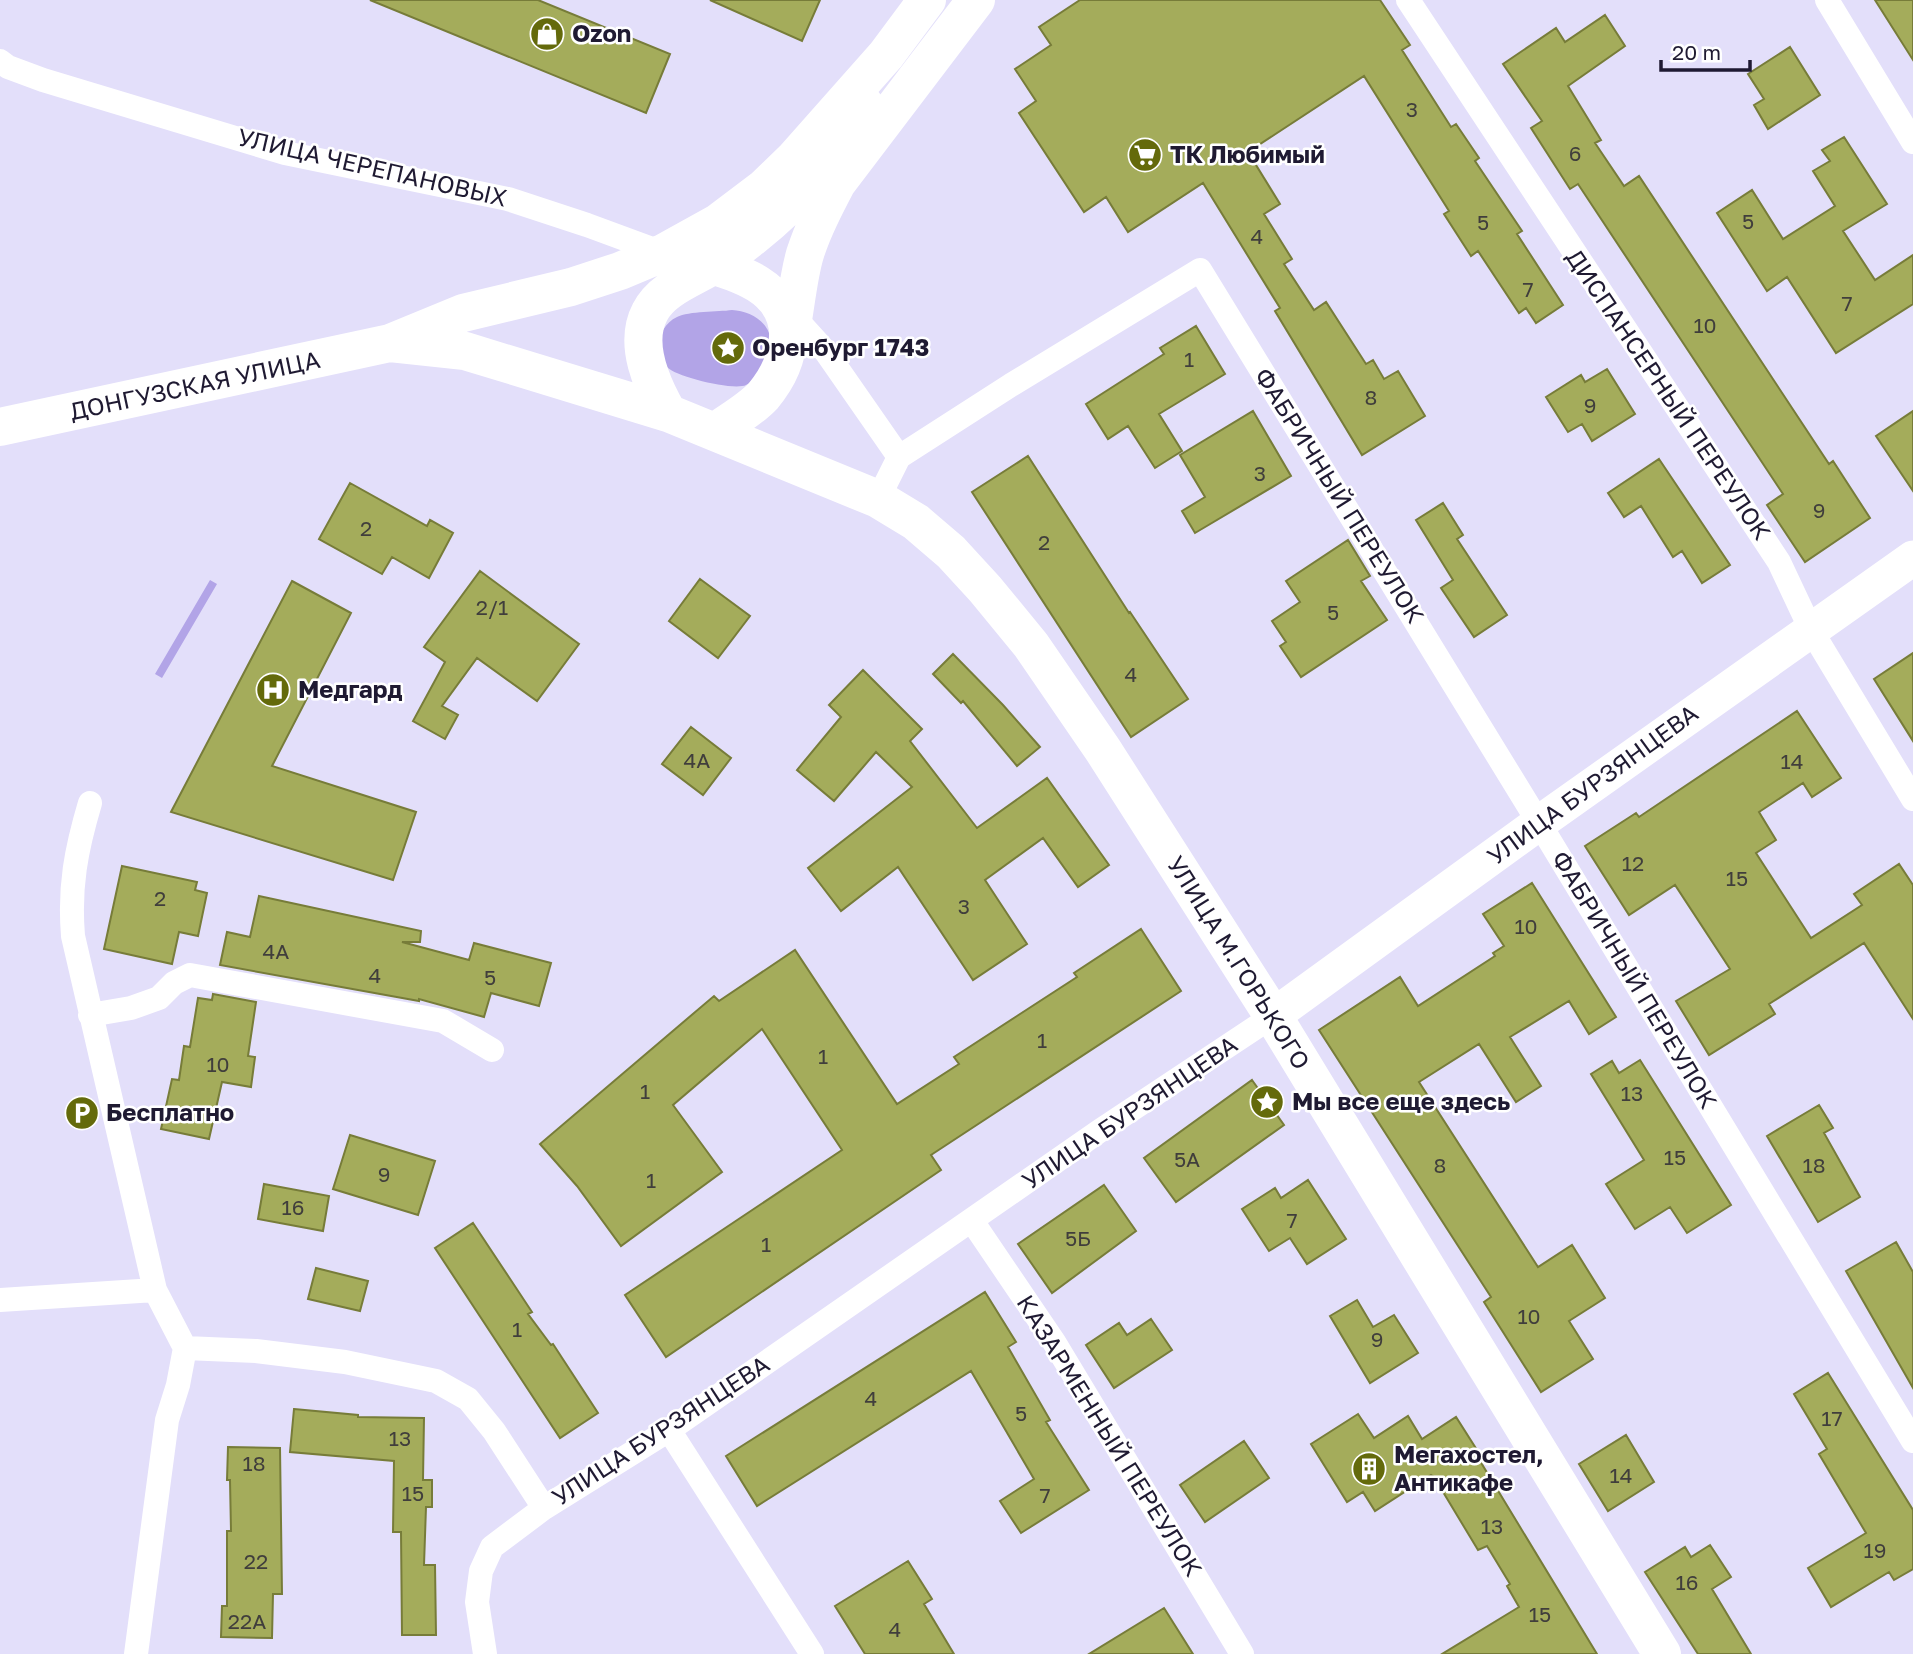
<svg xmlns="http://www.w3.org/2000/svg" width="1913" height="1654" font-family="'Golos Text',sans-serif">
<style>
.green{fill:#b2a4e7}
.building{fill:#a4ac5b;stroke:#777c39;stroke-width:2}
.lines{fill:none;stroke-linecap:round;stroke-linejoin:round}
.street{stroke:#fff;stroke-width:24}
.secondary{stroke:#fff;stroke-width:35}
.primary{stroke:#fff;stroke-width:38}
.labels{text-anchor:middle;stroke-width:5;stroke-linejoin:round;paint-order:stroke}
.number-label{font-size:21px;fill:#403e3c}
.poi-label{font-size:24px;font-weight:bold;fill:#1f1a32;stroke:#fff;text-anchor:start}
.street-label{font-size:24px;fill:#1f1a32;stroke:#fff}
</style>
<rect width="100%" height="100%" fill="#e3dffa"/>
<!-- green -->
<path class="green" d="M732,310C749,311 767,320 771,339C772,346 770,355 769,362C762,369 754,381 746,385C734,391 676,377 667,367C653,352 658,326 677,317C689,311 718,312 732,310Z
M210,580L217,584L162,678L155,674Z"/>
<!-- building -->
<path class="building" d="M370,0H538L670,54L646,113Z
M710,0H820L802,41Z
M1080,0H1380L1410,45L1402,50L1451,127L1456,124L1479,158L1475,161L1522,231L1517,234L1563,305L1536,323L1526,308L1519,313L1478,251L1471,256L1444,214L1449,211L1364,76L1248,152L1280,204L1264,214L1292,259L1284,264L1314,310L1326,302L1366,364L1373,360L1384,379L1398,371L1425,416L1362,455L1275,311L1280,308L1203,183L1128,232L1106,197L1084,212L1019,113L1036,101L1015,69L1051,45L1039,27Z
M1875,0H1913V60Z
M1605,15L1625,46L1568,86L1601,140L1595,143L1624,186L1639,176L1829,464L1833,461L1870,518L1805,562L1767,505L1783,494L1578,184L1570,189L1531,128L1542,121L1503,64L1556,28L1565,42Z
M1790,47L1820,95L1768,129L1754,105L1764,99L1748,74Z
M1844,137L1887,204L1843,231L1875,280L1913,255V304L1836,353L1787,277L1767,291L1717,213L1752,190L1783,239L1835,206L1813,171L1830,161L1822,150Z
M1196,326L1225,374L1159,414L1182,451L1155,468L1128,426L1108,439L1086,404L1164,354L1160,348Z
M1607,369L1635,414L1592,441L1582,424L1568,432L1546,397L1581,375L1585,382Z
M1253,411L1291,476L1195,533L1182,511L1205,497L1180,455Z
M1913,411V491L1876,436Z
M1028,456L1129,613L1130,612L1188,699L1131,737L972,492Z
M1659,459L1730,565L1702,583L1682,551L1673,557L1641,506L1624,517L1608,493Z
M350,483L427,526L430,520L453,533L429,578L392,557L382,574L319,539Z
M1443,503L1463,535L1457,539L1507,615L1474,637L1441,588L1453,580L1416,520Z
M1348,540L1370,576L1361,581L1387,620L1301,677L1280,646L1286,642L1272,621L1300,602L1286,581Z
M480,571L579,644L537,701L477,658L442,706L458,715L445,739L413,721L445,662L424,647Z
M700,579L750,616L718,658L669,621Z
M292,581L351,613L272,766L416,812L393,880L171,812Z
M1913,653V741L1874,679Z
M953,654L1003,705L1040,747L1017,766L963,701L961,703L933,674Z
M863,670L922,729L910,741L977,828L1047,778L1109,865L1078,887L1043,838L985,880L1027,944L973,980L898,867L841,911L808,868L912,787L876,752L834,801L797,770L841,717L829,705Z
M1797,711L1841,778L1812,797L1803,783L1759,812L1776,840L1756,853L1811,938L1862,905L1854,894L1899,864L1913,885V1019L1864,943L1769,1004L1775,1014L1709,1055L1676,1001L1730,969L1675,885L1629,915L1585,846L1636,813L1639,817Z
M691,727L731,758L703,795L662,764Z
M122,866L197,882L195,890L207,893L198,936L179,932L172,964L104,949Z
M1532,883L1616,1017L1589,1034L1569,1001L1510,1037L1541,1086L1516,1102L1479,1044L1419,1082L1538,1267L1572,1245L1605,1298L1569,1321L1593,1359L1541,1392L1484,1302L1491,1297L1319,1030L1400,977L1418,1006L1495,956L1493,953L1504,946L1483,914Z
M259,896L421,931L420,942H402L469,960L474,943L551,963L539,1006L491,993L484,1017L419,999V1001L220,965L227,932L250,937Z
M1141,929L1181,991L931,1155L941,1170L666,1357L625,1295L842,1150L762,1029L673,1105L722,1172L621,1246L577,1186L540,1144L714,996L719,1001L795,950L897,1104L959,1064L954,1057L1077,977L1074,973Z
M213,994L256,1002L248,1056L255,1057L251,1087L222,1082L209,1139L161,1129L172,1079L179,1080L184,1046L190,1047L198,998L212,1000Z
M1640,1060L1731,1205L1687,1233L1670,1207L1635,1229L1606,1184L1644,1160L1591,1074L1612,1061L1619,1073Z
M1252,1080L1284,1125L1176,1202L1144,1158Z
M1819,1105L1833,1128L1824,1133L1860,1197L1818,1222L1767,1136Z
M350,1135L435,1161L418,1215L333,1189Z
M1308,1180L1346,1239L1307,1264L1290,1238L1269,1251L1242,1209L1275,1188L1281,1198Z
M264,1184L329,1196L323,1231L258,1219Z
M1104,1185L1136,1231L1052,1293L1018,1244Z
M473,1223L532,1312L528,1314L551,1345L553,1344L598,1413L560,1438L435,1248Z
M1896,1242L1913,1272V1388L1846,1271Z
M316,1268L368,1281L360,1311L308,1299Z
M985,1292L1016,1342L1008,1347L1050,1420L1046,1422L1089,1490L1021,1533L1000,1501L1034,1479L971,1371L757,1506L726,1456Z
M1357,1300L1373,1327L1394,1315L1418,1353L1370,1383L1330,1316Z
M1151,1319L1172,1350L1114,1388L1086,1345L1119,1323L1127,1335Z
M1828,1373L1913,1510V1569L1894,1580L1889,1572L1831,1607L1808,1568L1866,1533L1819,1454L1827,1449L1794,1394Z
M294,1409L358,1415V1417L424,1418L423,1480H432V1507H426L424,1565H435L436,1635H402L401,1532H393L394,1461L290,1452Z
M1358,1414L1374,1438L1408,1416L1422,1439L1456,1417L1477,1450L1474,1451L1597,1654H1442L1519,1607L1507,1586L1510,1584L1487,1546L1478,1550L1434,1477L1431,1475L1375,1511L1363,1492L1347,1502L1311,1444Z
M1626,1435L1654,1482L1608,1511L1579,1464Z
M1244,1441L1269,1478L1205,1522L1180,1485Z
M228,1447L280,1448L282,1594H273L272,1638L221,1637L222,1606H227V1531H231L230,1480H227Z
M1710,1545L1731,1577L1712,1589L1751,1654H1698L1645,1572L1685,1547L1691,1557Z
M908,1561L932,1599L924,1604L954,1654H865L835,1606Z
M1164,1608L1193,1654H1089Z"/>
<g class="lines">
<!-- street -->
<path class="street" d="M1408,0L1779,562L1811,630L1913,799
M1827,0L1913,142
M0,61L8,67L43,80L285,153L508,199L587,225L663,253
M788,310L826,352L899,457
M878,499L899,457L1011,385L1200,270L1539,823L1913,1441
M90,803C76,850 69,887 73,936L155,1290L185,1348L178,1385L167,1420L136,1654
M90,1015L131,1008L159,998L174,983L190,975L443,1021L492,1050
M972,1221L1054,1342L1242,1654
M0,1300L155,1290
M185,1348L256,1351L345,1362L436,1381L468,1399L494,1431L544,1508
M669,1430L812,1654
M485,1654L477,1602L481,1571L492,1547L544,1508L669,1430L1101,1130L1273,1016"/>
<!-- secondary -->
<path class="secondary" d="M1273,1016L1539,823L1913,558"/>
<!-- primary -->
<path class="primary" d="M696,261C736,271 790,287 788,337C787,360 778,378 763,396C750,410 730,421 715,432
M390,343L465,351L668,413L878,499L916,522L951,552L985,589L1031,645L1103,750L1273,1016L1662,1654
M788,346C795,317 797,281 805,254C813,229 825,206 837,183L976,0
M668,413C652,385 633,344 650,312C663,286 698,277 722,260C779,220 834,168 864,104
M0,427L390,343L463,313L571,287L620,271L663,253L719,222L764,188L793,160L886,55L927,0"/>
</g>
<!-- icons -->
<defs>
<g id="shop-disc" transform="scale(1.75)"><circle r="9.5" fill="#646a0b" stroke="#fff"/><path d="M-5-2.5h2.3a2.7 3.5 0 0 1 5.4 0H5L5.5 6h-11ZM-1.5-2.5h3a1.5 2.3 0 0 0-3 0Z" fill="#fff"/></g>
<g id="supermarket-disc" transform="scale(1.75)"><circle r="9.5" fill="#646a0b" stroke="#fff"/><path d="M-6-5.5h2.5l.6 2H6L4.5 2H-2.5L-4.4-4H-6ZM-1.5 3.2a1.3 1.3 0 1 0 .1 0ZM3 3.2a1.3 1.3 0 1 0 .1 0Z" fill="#fff"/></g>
<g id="sight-disc" transform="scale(1.75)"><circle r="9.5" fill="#646a0b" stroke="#fff"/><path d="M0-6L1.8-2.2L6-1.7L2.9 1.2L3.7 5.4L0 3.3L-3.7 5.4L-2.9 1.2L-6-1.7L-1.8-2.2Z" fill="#fff"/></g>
<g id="hospital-disc" transform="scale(1.75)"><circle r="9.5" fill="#646a0b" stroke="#fff"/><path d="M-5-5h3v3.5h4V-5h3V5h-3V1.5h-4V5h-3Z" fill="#fff"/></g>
<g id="parking-disc" transform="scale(1.75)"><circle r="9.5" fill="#646a0b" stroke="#fff"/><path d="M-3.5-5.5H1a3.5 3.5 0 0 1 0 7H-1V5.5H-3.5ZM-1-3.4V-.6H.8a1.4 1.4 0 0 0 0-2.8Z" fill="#fff"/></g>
<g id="building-disc" transform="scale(1.75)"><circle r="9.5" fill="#646a0b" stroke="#fff"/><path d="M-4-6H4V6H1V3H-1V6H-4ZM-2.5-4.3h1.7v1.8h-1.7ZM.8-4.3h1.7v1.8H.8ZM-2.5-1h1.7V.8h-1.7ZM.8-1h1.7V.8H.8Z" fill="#fff"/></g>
</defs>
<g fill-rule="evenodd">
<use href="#shop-disc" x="547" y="34"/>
<use href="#supermarket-disc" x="1145" y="155"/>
<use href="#sight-disc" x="728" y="348"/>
<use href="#hospital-disc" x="273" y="690"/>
<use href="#sight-disc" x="1267" y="1102"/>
<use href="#parking-disc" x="82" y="1113"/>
<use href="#building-disc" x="1369" y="1469"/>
</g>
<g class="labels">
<!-- number labels -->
<g class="number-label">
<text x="1412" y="117">3</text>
<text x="1575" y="161">6</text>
<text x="1748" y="229">5</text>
<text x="1483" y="230">5</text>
<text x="1257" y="244">4</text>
<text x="1528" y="297">7</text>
<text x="1847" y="311">7</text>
<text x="1705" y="333">10</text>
<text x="1189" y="367">1</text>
<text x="1371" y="405">8</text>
<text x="1590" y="413">9</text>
<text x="1260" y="481">3</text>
<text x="1819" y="518">9</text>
<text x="366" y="536">2</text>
<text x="1044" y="550">2</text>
<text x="492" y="615">2/1</text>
<text x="1333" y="620">5</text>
<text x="1131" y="682">4</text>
<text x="697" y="768">4А</text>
<text x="1792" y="769">14</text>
<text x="1633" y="871">12</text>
<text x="1737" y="886">15</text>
<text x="160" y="906">2</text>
<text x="964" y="914">3</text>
<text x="1526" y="934">10</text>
<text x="276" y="959">4А</text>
<text x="375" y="983">4</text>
<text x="490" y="985">5</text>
<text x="1042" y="1048">1</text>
<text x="823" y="1064">1</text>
<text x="218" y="1072">10</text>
<text x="645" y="1099">1</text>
<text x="1632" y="1101">13</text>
<text x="1675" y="1165">15</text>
<text x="1187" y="1167">5А</text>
<text x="1440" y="1173">8</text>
<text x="1814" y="1173">18</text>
<text x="384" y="1182">9</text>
<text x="651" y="1188">1</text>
<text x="293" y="1215">16</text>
<text x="1292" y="1228">7</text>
<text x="1078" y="1246">5Б</text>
<text x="766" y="1252">1</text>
<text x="1529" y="1324">10</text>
<text x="517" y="1337">1</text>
<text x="1377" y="1347">9</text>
<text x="871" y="1406">4</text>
<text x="1021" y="1421">5</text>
<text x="1832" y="1426">17</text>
<text x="400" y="1446">13</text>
<text x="254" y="1471">18</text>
<text x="1621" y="1483">14</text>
<text x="413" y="1501">15</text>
<text x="1045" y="1503">7</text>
<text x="1492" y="1534">13</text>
<text x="1875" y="1558">19</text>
<text x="256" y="1569">22</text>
<text x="1687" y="1590">16</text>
<text x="1540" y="1622">15</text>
<text x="247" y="1629">22А</text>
<text x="895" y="1637">4</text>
</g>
<!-- poi labels -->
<g class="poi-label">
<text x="572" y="42">Ozon</text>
<text x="1170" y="163">ТК Любимый</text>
<text x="752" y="356">Оренбург 1743</text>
<text x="298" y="698">Медгард</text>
<text x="1292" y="1110">Мы все еще здесь</text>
<text x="106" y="1121">Бесплатно</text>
<text x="1394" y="1463">Мегахостел,<tspan x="1394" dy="28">Антикафе</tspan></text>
</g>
<!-- street labels -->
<g class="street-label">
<text transform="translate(372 168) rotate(13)" y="8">УЛИЦА ЧЕРЕПАНОВЫХ</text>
<text transform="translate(195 386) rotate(-12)" y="8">ДОНГУЗСКАЯ УЛИЦА</text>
<text transform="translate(1668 395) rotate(56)" y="8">ДИСПАНСЕРНЫЙ ПЕРЕУЛОК</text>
<text transform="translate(1339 496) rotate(58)" y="8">ФАБРИЧНЫЙ ПЕРЕУЛОК</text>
<text transform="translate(1593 785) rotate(-36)" y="8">УЛИЦА БУРЗЯНЦЕВА</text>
<text transform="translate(1238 963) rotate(58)" y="8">УЛИЦА М.ГОРЬКОГО</text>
<text transform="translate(1634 980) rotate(59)" y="8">ФАБРИЧНЫЙ ПЕРЕУЛОК</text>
<text transform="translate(1130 1113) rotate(-34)" y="8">УЛИЦА БУРЗЯНЦЕВА</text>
<text transform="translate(661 1431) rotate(-33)" y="8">УЛИЦА БУРЗЯНЦЕВА</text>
<text transform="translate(1109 1436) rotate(58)" y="8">КАЗАРМЕННЫЙ ПЕРЕУЛОК</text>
</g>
</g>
<!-- scale -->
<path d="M1661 60v10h89v-10" fill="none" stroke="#1f1a32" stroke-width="3.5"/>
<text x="1672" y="60" font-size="21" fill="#1f1a32" stroke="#ffffff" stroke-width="5" paint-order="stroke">20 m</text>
</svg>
